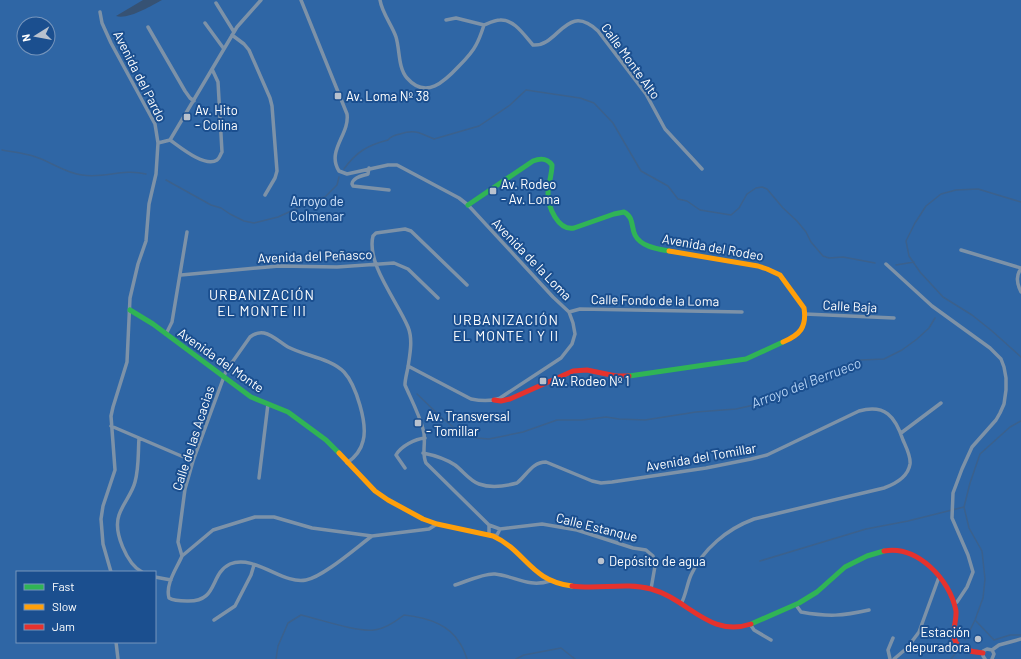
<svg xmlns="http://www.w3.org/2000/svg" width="1021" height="659" font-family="Barlow,sans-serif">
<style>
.green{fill:#2f66a5;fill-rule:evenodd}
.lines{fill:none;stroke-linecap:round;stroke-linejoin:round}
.stream{stroke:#3b618d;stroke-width:1.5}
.street{stroke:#7d92a8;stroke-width:3.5}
.fast{stroke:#30b455;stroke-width:5}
.slow{stroke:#ff9f0a;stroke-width:5}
.jam{stroke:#e5322d;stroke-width:5}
.poi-dot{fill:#b9c2ce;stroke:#1b4f8f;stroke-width:1.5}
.labels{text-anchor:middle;stroke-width:4;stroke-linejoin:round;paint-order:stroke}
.street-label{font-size:13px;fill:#fff;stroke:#1b4f8f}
.poi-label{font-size:13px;fill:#fff;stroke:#1b4f8f;text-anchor:start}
.park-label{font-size:13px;fill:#cfe3fa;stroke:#1b4f8f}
.neighbourhood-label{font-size:14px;letter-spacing:1px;fill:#fff;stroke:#1b4f8f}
.water-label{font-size:14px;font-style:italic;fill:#b5d3f5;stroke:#1b4f8f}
</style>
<rect width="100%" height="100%" fill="#365274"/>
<!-- green -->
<path class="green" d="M0,0H143L116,16C128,20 151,6 162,0H1021V659H0ZM24,24H48V48H24ZM17,572H155V642H17Z"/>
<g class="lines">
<!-- stream -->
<path class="stream" d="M2,150C13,152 25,153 36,157C51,162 65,173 82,175C105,179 122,168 146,174
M344,169C356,152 368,145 388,140C391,136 395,135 400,134C415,129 420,133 434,139L479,126L510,105L526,90L580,98L594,103L613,123L641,171L668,186L678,199L687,201L700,210L731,215L739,208L747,194L756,188L762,187L767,189L783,208L797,221L806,232L811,242L823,256L829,258L843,257L875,263
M166,180L211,205L221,208L230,214L244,221L254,223L278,217L300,207L310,200L325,197L337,185L339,177
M1021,202L978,189L956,190L941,194L926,206L915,223L906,241L909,256L920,272L943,297L972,315L992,331L1021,357
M896,265L914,262
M417,394L442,418L462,434L477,438L489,439L523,432L557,420H582L606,417L619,419L645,420L696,412L736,409L763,403L835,369L861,360L884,359L902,350L917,339L929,328L935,318
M760,561L866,529L908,521L964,507
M976,621L994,640L1010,635H1021
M965,640L975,620L983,598L985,579L982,551L969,528L964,507L970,483L980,454L1010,427L1021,421
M276,659L278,646L288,623L301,615C319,619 356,632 374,630C385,629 395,622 404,615C423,617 448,623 459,642C463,647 465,653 467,659
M516,659L524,655L561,648L575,659
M951,659L955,654"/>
<!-- street -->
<path class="street" d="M301,0L347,114C350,134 326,151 339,171L347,174L388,165H397L459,198L468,205L553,297L569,312L573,323L575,334L572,344L561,358L500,398C490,402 481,401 471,399L408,366
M380,0C382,13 392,25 396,37C400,50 398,68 407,78C426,100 445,81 459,66C465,60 472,53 476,45C480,38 482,31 484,25C489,23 495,20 500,20C514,19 524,35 533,45C559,47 566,1 598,31L646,94L665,129L702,169
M216,3L234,32
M100,12L102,23L111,43L155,124L158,143L156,174L149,204L146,241L138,264L130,298L127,362L113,407L111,416L115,470L103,506L101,519L103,544L111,572
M446,20L456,18L484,25
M205,23L224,49
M148,27L185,91L190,98L194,101
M232,35L244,44L249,50L270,98L272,106L277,171L275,178L265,195
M170,140C180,147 205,168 217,160C220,158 220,155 222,152L218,82L212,69
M158,143L170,140L237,27L261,0
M369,168L368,174C362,176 353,177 352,184L353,186L389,190
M961,250L1021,268
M886,264L932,306L990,348L1001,359L1004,367L1006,378V390L1004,404L1000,413L996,420L972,447L962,469L953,493L952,518L968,555L973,572L967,587L957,602L954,604
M1021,269C1015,276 1017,284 1021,292
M181,275L279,266L337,267L394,263L408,269L438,298
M467,285L411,231L405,229L376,233L373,236C366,264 398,302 408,327C413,339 410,354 408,367C407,373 405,379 405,385C411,399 419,414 423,429C427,441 421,452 426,463L489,525L500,529L542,524L577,530L633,548L646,550L653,556L655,566L651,589
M569,312L580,309L742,312
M805,314L894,318
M166,334L172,322L187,232
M111,426L193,461
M901,433L941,403
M139,438C138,453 139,468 135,482C132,494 123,503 119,515C113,532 127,564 142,572
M423,453C433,455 446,459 455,465C463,471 470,481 479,484C490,488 506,486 517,483C527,475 532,462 546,462L592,481L601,483L612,482L706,468L751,459L767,455L859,411C885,404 895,416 903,440C906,447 911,456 910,464C908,477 895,484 884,488L754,519C727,529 703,549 691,575C687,584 686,595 681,604
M347,463C354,458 361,450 363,441C368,424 356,385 344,372C330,358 305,356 288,347C281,343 273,335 264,333C259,332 254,334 250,337L226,371L193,461L185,489L178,542L182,556C177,568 165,584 169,598C174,601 180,601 187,601C219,602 209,574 230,564C255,554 283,585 306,580C323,577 357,547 372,536
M405,468L396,455C401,446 415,439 425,438
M259,478L268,404
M489,525V534L491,536L497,535L500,529
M182,556L213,530L255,517H274L312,528L372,536L429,529L437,524
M155,577L171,580
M455,585C465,582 484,573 495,574C515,576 528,588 550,581
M796,605L801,612C829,617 842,616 869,610
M214,620L235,606L251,575L254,565
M750,624L754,630L771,640
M116,642L118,659
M992,650L999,645L1021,639
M992,650L994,654L992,659
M890,659L888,650L893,638
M894,659L907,648L919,632L939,577
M985,659L983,656V651L987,649L992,650"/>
<!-- fast -->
<path class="fast" d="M468,205L533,161C541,158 547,158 552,165C552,175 548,184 548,194C548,207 558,231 574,228L614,214L624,212C634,217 631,227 635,235C641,247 658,249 669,251
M130,310L153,324L251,397L288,412L326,440L339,453
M629,376L746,359L783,342
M751,624L799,603L817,592L845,567L867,556L884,551"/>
<!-- slow -->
<path class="slow" d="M669,251L758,266L767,269L780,275L804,308C807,327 800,335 783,342
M339,453L375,491L388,500L423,519L437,524L493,536C526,551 530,581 572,586"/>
<!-- jam -->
<path class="jam" d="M494,400L501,401L510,399L573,371L587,370L616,376H629
M884,551C917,545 950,579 956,611C957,621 950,635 957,644C963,651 975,652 983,653
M572,586C598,590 625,582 651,589C688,599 709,638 751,624"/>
</g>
<!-- markers -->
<g class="poi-dot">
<rect x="334" y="92" width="8" height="8" rx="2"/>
<rect x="183" y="113" width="8" height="8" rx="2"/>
<rect x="489" y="187" width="8" height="8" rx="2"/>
<rect x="539" y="377" width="8" height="8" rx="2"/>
<rect x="414" y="419" width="8" height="8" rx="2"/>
<circle cx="601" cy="561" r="4"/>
<circle cx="978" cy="639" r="4"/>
</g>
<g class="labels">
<!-- street labels -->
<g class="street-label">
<text transform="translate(631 61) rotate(54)" y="5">Calle Monte Alto</text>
<text transform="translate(140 76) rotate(63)" y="5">Avenida del Pardo</text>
<text transform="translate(713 247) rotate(10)" y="5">Avenida del Rodeo</text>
<text transform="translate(315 256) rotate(-2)" y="5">Avenida del Peñasco</text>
<text transform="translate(532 259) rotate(46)" y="5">Avenida de la Loma</text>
<text transform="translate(655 300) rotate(1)" y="5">Calle Fondo de la Loma</text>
<text transform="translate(850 306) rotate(3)" y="5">Calle Baja</text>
<text transform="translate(221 360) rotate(35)" y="5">Avenida del Monte</text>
<text transform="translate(193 438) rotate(-72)" y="5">Calle de las Acacias</text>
<text transform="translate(701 457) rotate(-10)" y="5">Avenida del Tomillar</text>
<text transform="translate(597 527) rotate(14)" y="5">Calle Estanque</text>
</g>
<!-- poi labels -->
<g class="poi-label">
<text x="346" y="101">Av. Loma Nº 38</text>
<text x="195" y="115">Av. Hito<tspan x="195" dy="15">- Colina</tspan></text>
<text x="501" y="189">Av. Rodeo<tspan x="501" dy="15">- Av. Loma</tspan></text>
<text x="551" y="386">Av. Rodeo Nº 1</text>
<text x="426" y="421">Av. Transversal<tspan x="426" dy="15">- Tomillar</tspan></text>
<text x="609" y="566">Depósito de agua</text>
<text x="970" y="637" text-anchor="end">Estación<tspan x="970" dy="15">depuradora</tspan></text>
</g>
<!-- park labels -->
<g class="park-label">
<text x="317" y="206">Arroyo de<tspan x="317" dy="15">Colmenar</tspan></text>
</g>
<!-- neighbourhood labels -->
<g class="neighbourhood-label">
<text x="262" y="300">URBANIZACIÓN<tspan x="262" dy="16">EL MONTE III</tspan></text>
<text x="506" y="325">URBANIZACIÓN<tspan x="506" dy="16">EL MONTE I Y II</tspan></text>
</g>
<!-- water labels -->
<g class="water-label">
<text transform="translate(806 383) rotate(-21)" y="5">Arroyo del Berrueco</text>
</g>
</g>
<!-- legend -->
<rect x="16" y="571" width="140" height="72" fill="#1b4f8f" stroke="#7695bc"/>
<rect x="24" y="584" width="20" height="6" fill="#30b455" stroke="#7695bc"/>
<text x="52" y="591" font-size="12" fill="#ffffff">Fast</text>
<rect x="24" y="604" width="20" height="6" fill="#ff9f0a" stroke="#7695bc"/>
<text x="52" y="611" font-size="12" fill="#ffffff">Slow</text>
<rect x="24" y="624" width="20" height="6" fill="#e5322d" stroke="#7695bc"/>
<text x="52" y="631" font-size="12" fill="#ffffff">Jam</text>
<!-- north arrow -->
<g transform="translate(36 36) rotate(259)"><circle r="19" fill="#1b4f8f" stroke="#7695bc"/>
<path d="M0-3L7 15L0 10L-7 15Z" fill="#b9c2ce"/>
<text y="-6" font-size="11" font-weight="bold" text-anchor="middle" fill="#ffffff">N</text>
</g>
</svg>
